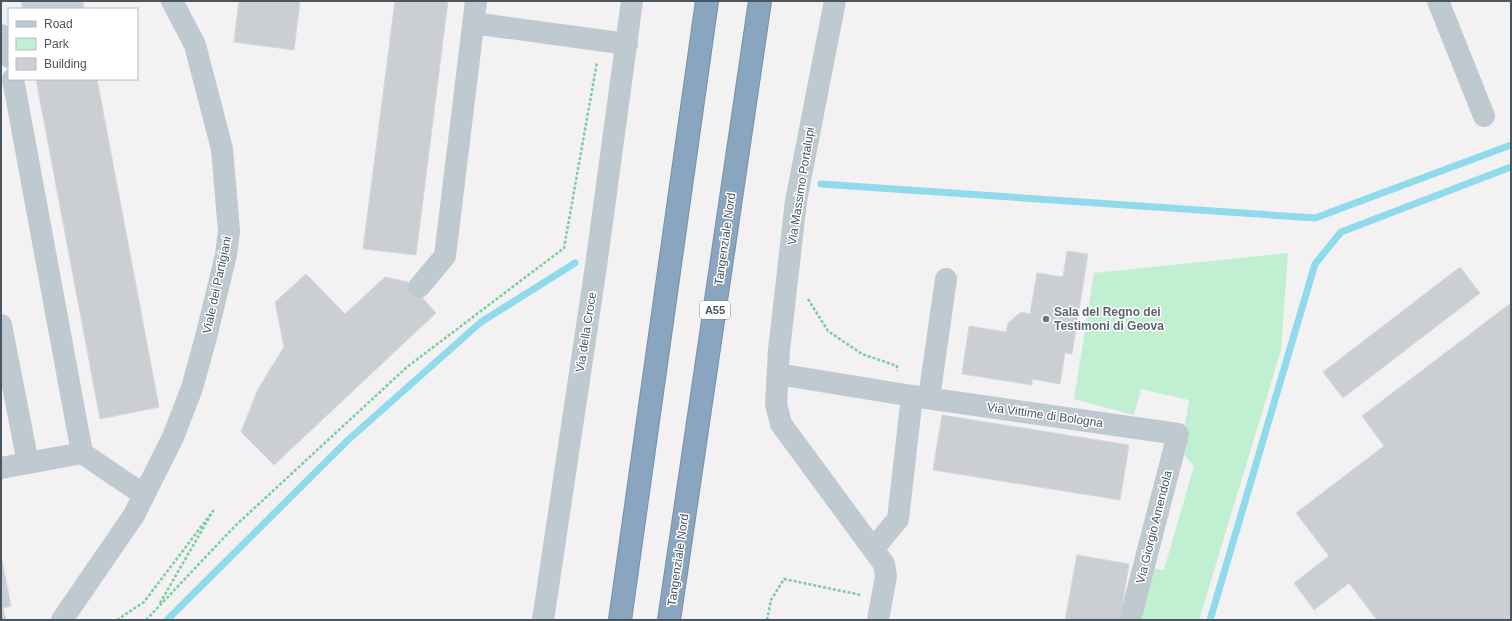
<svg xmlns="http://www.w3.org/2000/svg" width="1512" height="621" font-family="Arial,sans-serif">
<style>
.green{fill:#c1efd2}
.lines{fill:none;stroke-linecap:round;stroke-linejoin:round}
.stream{stroke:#8fdbec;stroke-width:7}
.building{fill:#cbced3;stroke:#d5d8dc}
.highway-casing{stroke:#7590ab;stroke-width:24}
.path{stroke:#79cda1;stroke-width:2.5;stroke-dasharray:3 2;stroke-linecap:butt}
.minor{stroke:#bfc9d0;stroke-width:22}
.highway{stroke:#8aa5bf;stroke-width:22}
.worship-dot{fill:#6b7280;stroke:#fff;stroke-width:1.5}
.labels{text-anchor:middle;stroke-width:3;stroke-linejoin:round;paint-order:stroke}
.shield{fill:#fff;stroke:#80888f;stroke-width:1}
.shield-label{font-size:11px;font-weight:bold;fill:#49555f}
.street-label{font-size:12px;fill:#49555f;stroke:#fff}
.worship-label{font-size:12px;font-weight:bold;fill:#5b616d;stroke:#fff;text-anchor:start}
</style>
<rect width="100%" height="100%" fill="#f3f1f1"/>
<!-- green -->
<path class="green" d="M1288,253L1281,350L1199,620H1137L1146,567L1164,570L1194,466L1181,451L1189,400L1141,389L1134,415L1074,399L1094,273Z"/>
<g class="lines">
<!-- stream -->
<path class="stream" d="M821,184L1315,218L1511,145
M167,620L348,440L481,322L575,263
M1210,620L1315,264L1341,232L1511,167"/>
</g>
<!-- building -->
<path class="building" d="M21,1H83L84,9H23Z
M239,1H300L294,50L234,42Z
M395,1H448L416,255L363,249Z
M36,79H97L159,407L100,419Z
M1067,251L1088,254L1072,354L1065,353L1060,384L1032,379V385L962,374L969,326L1006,332L1008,323L1021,312L1030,314L1037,273L1063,277Z
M1460,267L1480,293L1343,398L1323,372Z
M306,274L345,314L385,277L408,282L436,313L274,465L241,432L258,389L284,347L275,302Z
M1511,303V620H1377L1349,583L1314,610L1294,583L1329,556L1296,513L1384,446L1362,416Z
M942,415L1129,445L1120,500L933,470Z
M1,555L11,606L3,608L6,620H1Z
M1077,555L1129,564L1120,620H1065Z"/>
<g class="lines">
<!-- highway casing -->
<g class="highway-casing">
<path id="highway" d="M620,620L707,1
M669,620L760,1"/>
</g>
<!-- path -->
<path class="path" d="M808,299L828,331L862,354L897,366V371
M117,620L144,602L213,511L160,603
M146,620L235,526L407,367L564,248L597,62
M767,620L771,600L784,579L861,595"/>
<!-- minor -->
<path class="minor" d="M835,1L796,201L779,350L776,404L781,424L884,564L886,576L878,620
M1438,1L1484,116
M473,23L627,44
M1,35L7,46L9,57
M13,79L82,453
M419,287L445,256L476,1
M1,325L28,463
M778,374L912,396L898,519L874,548
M912,396L1178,434L1130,620
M929,398L946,279
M1,468L82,453L144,495
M62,620L134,515L173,437L192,388L206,337L226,255L229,231L222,149L195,45L172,1
M543,620L596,266L632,1"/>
<!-- highway -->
<use href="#highway" class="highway"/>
</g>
<!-- markers -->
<circle class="worship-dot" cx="1046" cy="319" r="4"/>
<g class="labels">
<!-- shield labels -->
<rect class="shield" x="700" y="301" width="30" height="18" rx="3"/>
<g class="shield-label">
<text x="715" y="314">A55</text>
</g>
<!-- street labels -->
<g class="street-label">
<text transform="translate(801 186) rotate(-81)" y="4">Via Massimo Portalupi</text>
<text transform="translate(725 239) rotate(-82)" y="4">Tangenziale Nord</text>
<text transform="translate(217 285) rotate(-78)" y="4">Viale dei Partigiani</text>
<text transform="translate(586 332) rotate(-81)" y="4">Via della Croce</text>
<text transform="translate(1045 415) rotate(8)" y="4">Via Vittime di Bologna</text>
<text transform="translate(1154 527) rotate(-76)" y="4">Via Giorgio Amendola</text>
<text transform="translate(678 560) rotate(-82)" y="4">Tangenziale Nord</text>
</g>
<!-- worship labels -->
<g class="worship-label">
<text x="1054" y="316">Sala del Regno dei<tspan x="1054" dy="14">Testimoni di Geova</tspan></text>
</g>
</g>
<!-- border -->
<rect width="1512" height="621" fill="none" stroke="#49555f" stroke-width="4"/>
<!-- legend -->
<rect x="8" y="8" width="130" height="72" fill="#ffffff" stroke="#b6bbbf"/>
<rect x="16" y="21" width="20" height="6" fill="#bfc9d0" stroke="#b6bbbf"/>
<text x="44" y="28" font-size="12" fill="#49555f">Road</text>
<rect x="16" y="38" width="20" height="12" fill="#c1efd2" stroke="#b6bbbf"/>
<text x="44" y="48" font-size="12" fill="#49555f">Park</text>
<rect x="16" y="58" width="20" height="12" fill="#cbced3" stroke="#b6bbbf"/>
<text x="44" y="68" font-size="12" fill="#49555f">Building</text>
</svg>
